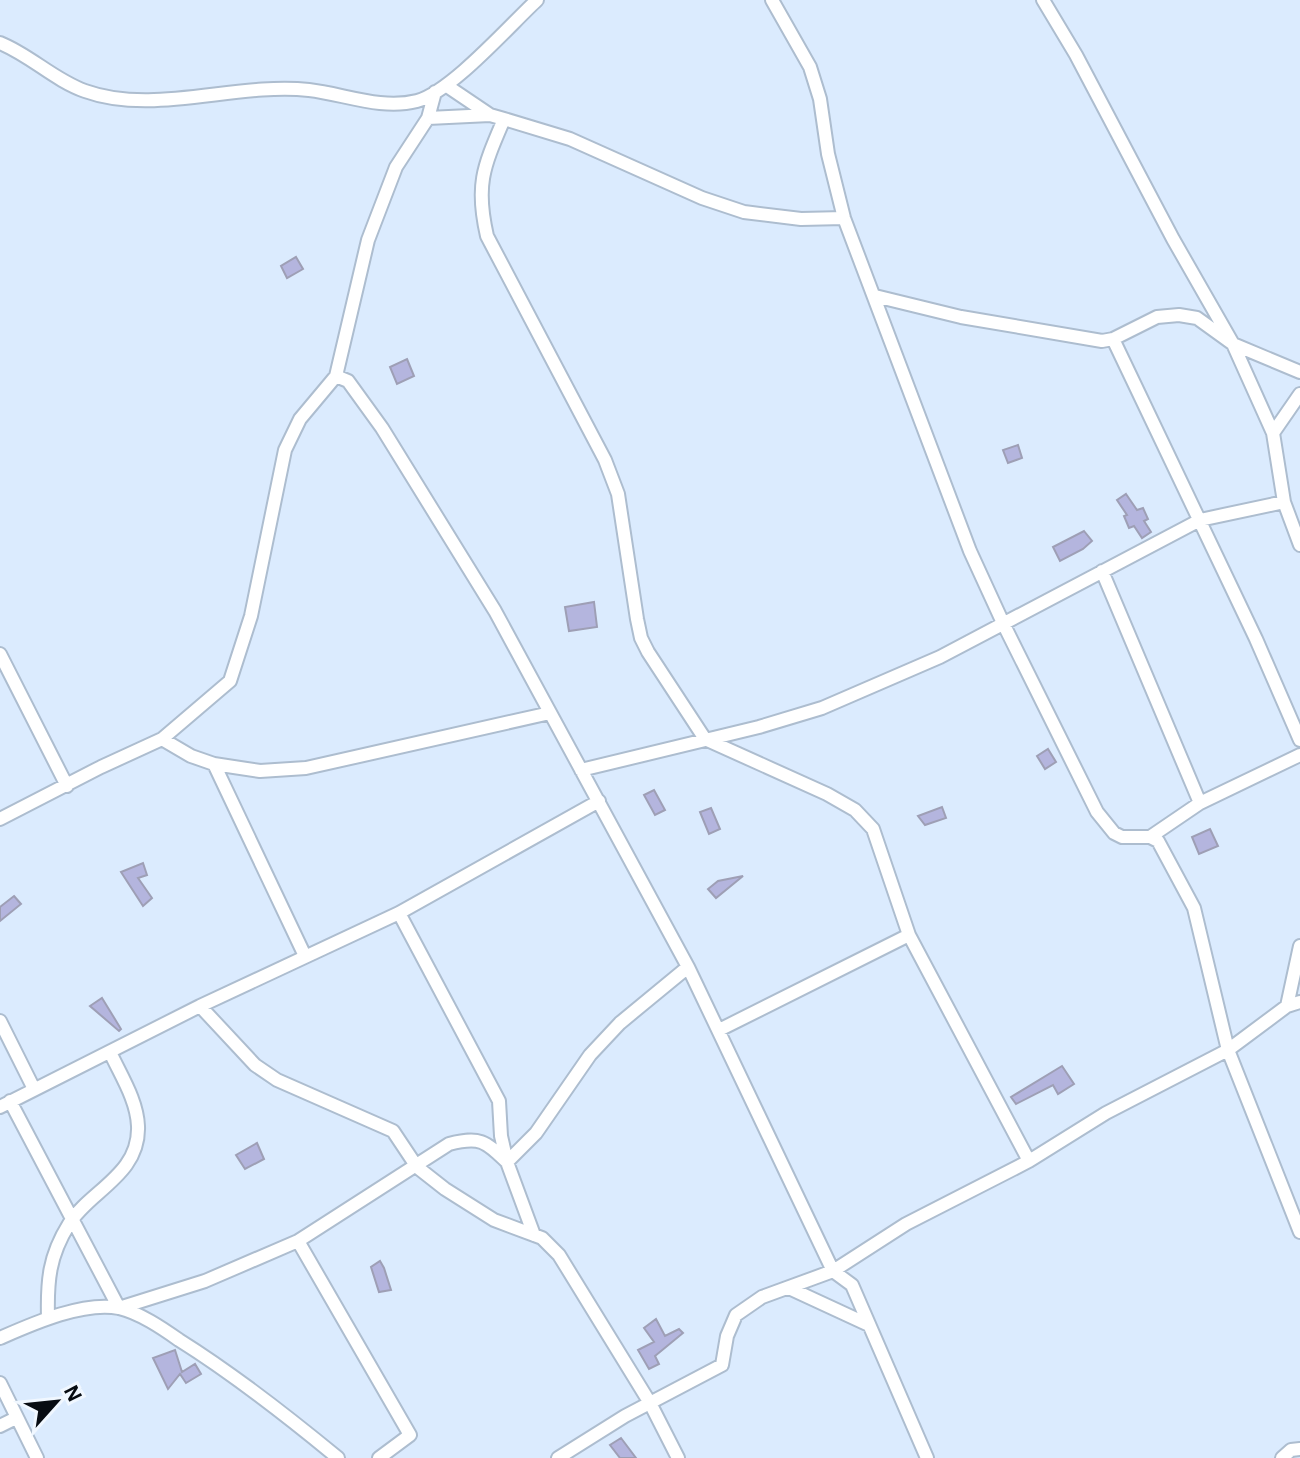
<svg xmlns="http://www.w3.org/2000/svg" width="1300" height="1458" font-family="'Alegreya Sans',sans-serif">
<style>
.building{fill:#b4b5de;stroke:#9e9fb5;stroke-width:2}
.lines{fill:none;stroke-linecap:round;stroke-linejoin:round}
.street-casing{stroke:#adbdcf;stroke-width:16}
.street{stroke:#fff;stroke-width:12}
</style>
<rect width="100%" height="100%" fill="#dbebfe"/>
<!-- building -->
<path class="building" d="M296,257L303,269L287,278L281,266Z
M407,359L414,376L397,384L390,367Z
M1018,445L1022,458L1008,463L1003,450Z
M1126,494L1137,510L1143,508L1148,519L1144,521L1151,532L1142,538L1134,526L1129,528L1124,516L1127,515L1117,500Z
M1084,531L1092,541L1083,549L1060,561L1053,547Z
M594,602L597,627L569,631L565,607Z
M1048,749L1056,762L1045,769L1037,756Z
M654,790L665,810L655,815L644,795Z
M942,807L946,818L925,825L918,816Z
M711,808L720,829L709,834L700,812Z
M1210,829L1218,846L1199,854L1192,837Z
M143,863L147,875L138,878L152,898L143,906L121,872Z
M743,876L716,898L708,889L718,881Z
M14,896L21,904L0,921V907Z
M102,998L121,1029L119,1031L90,1006Z
M1062,1066L1074,1084L1058,1094L1053,1085L1016,1104L1011,1097Z
M257,1143L264,1159L245,1169L236,1155Z
M380,1261L384,1268L391,1290L379,1292L371,1267Z
M656,1319L665,1336L679,1329L683,1333L655,1356L659,1364L649,1369L638,1350L654,1342L644,1328Z
M175,1350L182,1372L195,1364L201,1374L186,1383L180,1374L168,1389L153,1358Z
M621,1438L636,1458H620L610,1445Z"/>
<g class="lines">
<!-- street casing -->
<g class="street-casing">
<path id="street" d="M772,0L810,67L820,99L828,154L844,218L970,551L1003,623L1097,812L1114,833L1122,837H1150L1158,841L1194,908L1228,1050L1300,1232
M1043,0L1076,55L1173,239L1233,344L1273,433L1284,502L1300,545
M0,43C30,55 54,80 85,91C154,116 236,82 309,90C344,94 381,110 417,101C451,92 509,26 537,0
M447,86L490,115
M428,118L490,115L504,119L570,139L702,198L744,212L801,219L844,218
M504,119C484,166 475,184 487,236L605,460L618,494L637,619L641,638L648,652L705,739L827,794L855,810L873,829L909,935L1029,1161
M875,296L961,317L1102,341L1113,339L1157,317L1179,315L1197,318L1233,344L1300,372
M1113,339L1256,639L1300,740
M336,376L348,381L382,428L495,611L688,967L833,1271L852,1285L927,1458
M1273,433L1300,394
M1102,571L1200,803
M0,654L67,786
M162,739L191,756L214,764L260,771L306,768L550,713
M214,764L305,956
M581,770L759,727L822,708L940,657L1200,520L1284,502
M0,819L101,767L162,739L230,681L251,616L285,450L300,419L336,376L368,240L396,167L428,118L435,92
M1150,837L1200,803L1300,755
M399,913L499,1101L501,1136L507,1162L534,1235
M200,1006L255,1065L277,1080L393,1131L417,1167L445,1189L494,1220L542,1238L559,1255L650,1403L678,1458
M1287,1006L1300,946
M0,1021L34,1089
M719,1030L909,935
M10,1101L119,1308L205,1281L298,1241
M0,1107L200,1006L399,913L599,801
M507,1162L536,1133L590,1055L620,1023L688,967
M789,1288L869,1325
M48,1318C47,1281 49,1256 69,1224C89,1191 140,1175 138,1126C137,1100 121,1076 110,1052
M0,1338C32,1324 83,1301 119,1308C140,1313 162,1328 179,1340C235,1375 287,1416 338,1458
M0,1383L37,1458
M0,1426L16,1418
M379,1458L410,1435L298,1241L449,1144C480,1136 485,1141 507,1162
M558,1458L625,1416L722,1365L727,1336L736,1315L762,1297L833,1271L906,1224L1029,1161L1106,1113L1228,1050L1287,1006L1300,1002
M1282,1458L1291,1450L1300,1449"/>
</g>
<!-- street -->
<use href="#street" class="street"/>
</g>
<!-- north arrow -->
<g transform="translate(56 1402) rotate(63)" stroke="#f0f7ff" stroke-width="6" paint-order="stroke">
<path d="M0-6L14 30L0 20L-14 30Z" fill="#070c12"/>
<text y="-12" font-size="22" font-weight="bold" text-anchor="middle" fill="#070c12">N</text>
</g>
</svg>
